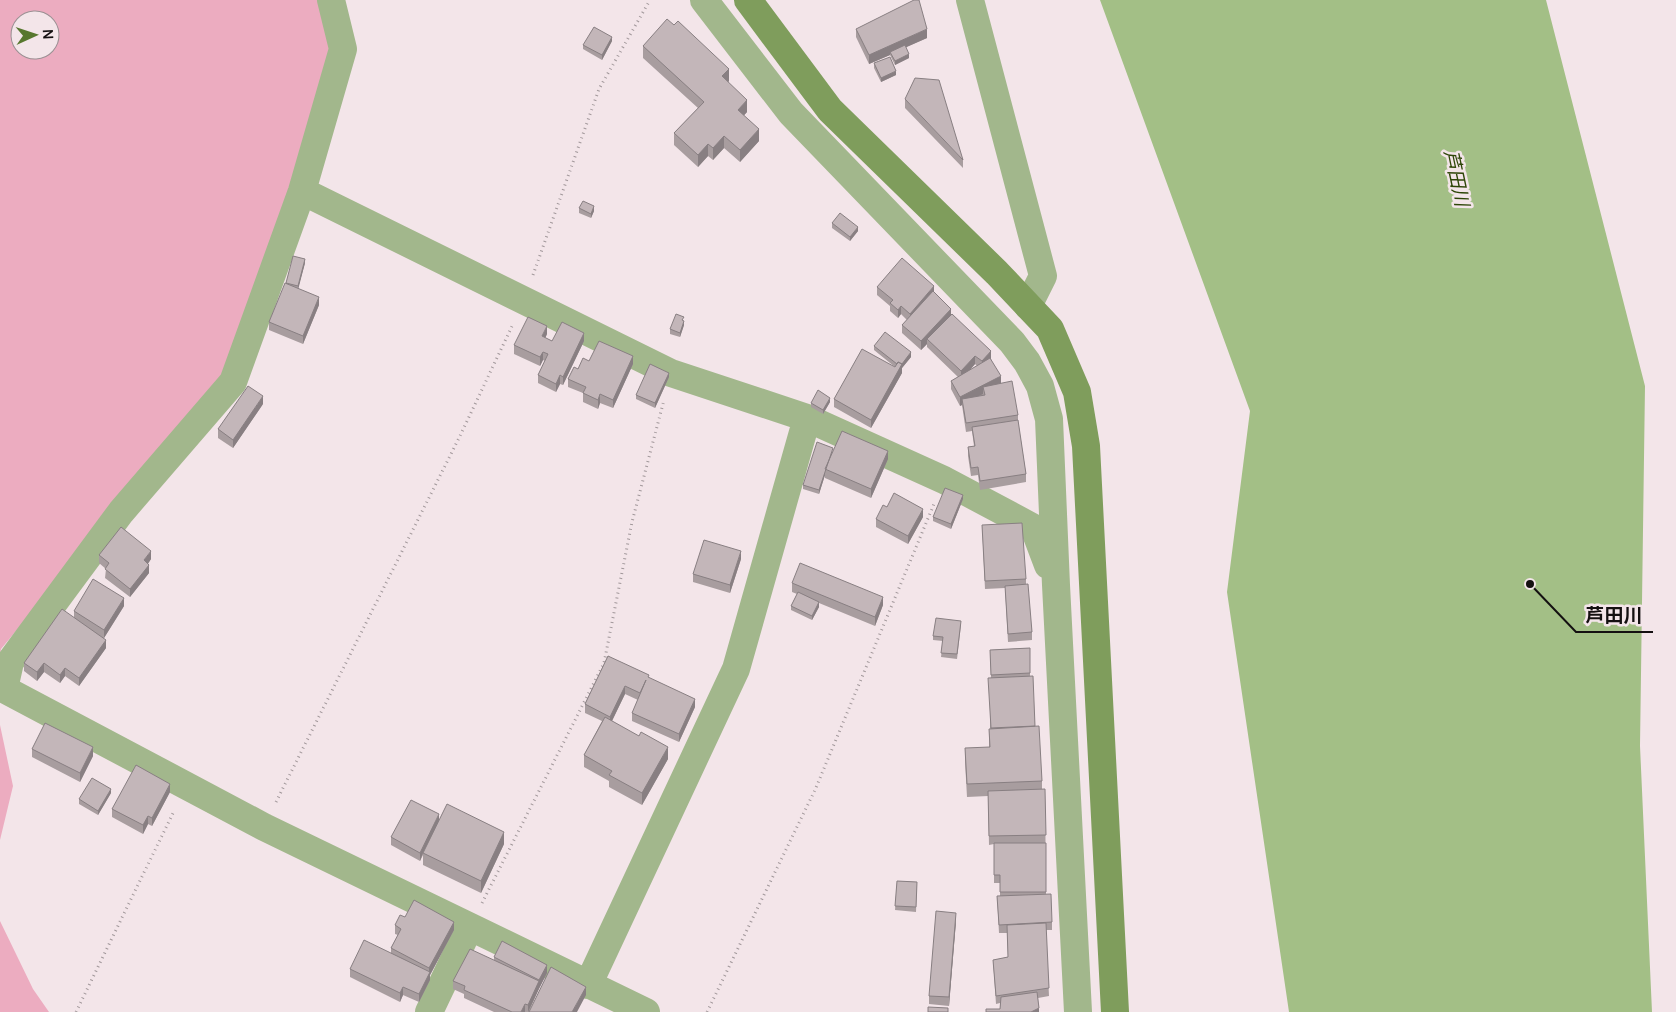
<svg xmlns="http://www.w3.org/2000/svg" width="1676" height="1012" font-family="Manrope,'Noto Sans JP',sans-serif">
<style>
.green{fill:#ecacc0;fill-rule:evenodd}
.water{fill:#a3bf86}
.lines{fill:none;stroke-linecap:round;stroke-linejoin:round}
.path{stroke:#a2989b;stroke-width:3;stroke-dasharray:1 4;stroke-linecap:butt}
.street{stroke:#a2b78c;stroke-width:28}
.secondary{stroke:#7f9d5c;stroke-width:28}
.wall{fill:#a89d9f;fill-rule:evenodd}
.shaded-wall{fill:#887f82}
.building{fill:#c3b6b9;stroke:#887f82}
.labels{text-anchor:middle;stroke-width:5;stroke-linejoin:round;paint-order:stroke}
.water-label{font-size:19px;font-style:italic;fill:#2e4608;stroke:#f3e5e9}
.leader{fill:none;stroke:#141011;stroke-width:2}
.callout-dot{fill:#141011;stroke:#f3e5e9;stroke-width:2}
.callout-label{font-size:19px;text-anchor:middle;font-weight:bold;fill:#141011;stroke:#f3e5e9;stroke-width:5;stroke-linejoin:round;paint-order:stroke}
</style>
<rect width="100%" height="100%" fill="#f3e5e9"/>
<!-- green -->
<path class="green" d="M0,0H324L337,59L226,387L132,491L1,649L0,656ZM20,20H50V50H20Z
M0,725L13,786L0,840Z
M0,921L33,989L49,1012H0Z"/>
<!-- water -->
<path class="water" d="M1100,0H1546L1645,386L1640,746L1652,1012H1289L1227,592L1250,411Z"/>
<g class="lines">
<!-- path -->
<path class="path" d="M533,275L599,89L650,0
M276,802L460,436L513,324
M482,903L604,663L632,522L664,400
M76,1012L174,811
M707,1012L815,790L934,504"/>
<!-- street -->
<path class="street" d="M331,0L343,49L302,191L233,382L121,512L10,662L4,689L264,827L646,1012
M704,0L791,113L1012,342L1027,362L1040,386L1049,419L1056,585L1078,1012
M970,0L1043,276L1028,306
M302,191L671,373L807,418L944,480L1034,528L1048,565
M588,985L736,669L807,418
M429,1012L469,928"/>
<!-- secondary -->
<path class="secondary" d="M748,0L830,110L997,273L1050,329L1077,392L1086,446L1115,1012"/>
</g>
<!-- wall -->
<path class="wall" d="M856,29L927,38L906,47L909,58L895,65L890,55L869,64L856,37Z
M612,41L602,60L583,49V45Z
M643,46L729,81L728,82L747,112L744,115L759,141L740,162L724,148L713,160L708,156L698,167L674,145V133L698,108L643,58Z
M874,63L896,75L881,82L874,68Z
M905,99L963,160V168L905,108Z
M579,208L594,211L591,218L579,213Z
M832,223L858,231L850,241L832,228Z
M305,263L298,288L319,305L303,344L269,330V322L286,283Z
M877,287L934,292L951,315L991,359L1001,383L1018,415V421L1026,474V482L980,490L978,475L971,476L968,456V447L974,446L972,431L966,432L962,405L960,406L951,389V381L958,377L927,347V344L921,350L902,333V325L907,320L901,314L898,318L890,311V306L877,295ZM975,364L977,366L970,370Z
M684,325L680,337L670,334V329Z
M547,334L545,338L552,341H584L563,385L560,384L556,392L538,383V375L545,361L543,360L540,366L514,354V345Z
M874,346L911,357L902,368V373L871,428L834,407V399L895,367L874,350Z
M589,361L633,364L613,408L600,403L598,409L583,402V393L568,387V379L578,369Z
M669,377L655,408L636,399V395Z
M830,402L823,414L811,407V403Z
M263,404L233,448L218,438V429Z
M833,451L888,459L871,498L825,478V475L819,494L803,489V485Z
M963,499L951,529L933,521V517Z
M887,507L923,517L908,544L876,527V519Z
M982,525L1026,579V585L1032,632V640L1008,642L1005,588L985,589Z
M99,555L151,559L148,564L149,573L130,597L105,578L106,569L99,563Z
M741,559L730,593L693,582V574Z
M792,583L883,605L875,626L819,603V607L812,620L791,610V606L797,594L792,592Z
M124,606L104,638L106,648L79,686L65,676L60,683L44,672L37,681L24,671V663L74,617V611Z
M961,625L957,659L941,657L943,641L933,640V636Z
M1030,648V676L1035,726L1042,781V789H1045L1046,894L1052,922V930H1046L1049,996L1038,998L1039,1012L1000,1009V1003L996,1004L993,960L1008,957L1007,933H999L997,896H1000V883H994V844L989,845L988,796L967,797L965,761V748H989V729H990L991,678L990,650Z
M608,656L649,678L695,707L679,742L632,721V713L638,700L625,694L612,721L668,759L642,805L609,787V781L584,767V755L602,721L585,713V704Z
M32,749L93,756L80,782L32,757Z
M170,792L152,826L148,824L143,834L112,817V809Z
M111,793L98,815L79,804V799Z
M439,820L504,844L481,893L423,865V855L420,861L391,845V837Z
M897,881L917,882L916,912L895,910Z
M405,917L454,930L430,975V980L419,1002L403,995L400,1002L350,977V969L391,953V948L398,935L395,934V925Z
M956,921L949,1006L929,1004V996Z
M494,957L547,973L539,988L529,1012H494L464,998V994L453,989V981L494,961Z"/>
<!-- shaded-wall -->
<path class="shaded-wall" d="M927,29V38L891,54L890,52V55L869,64V55Z
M612,37V41L602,60V55Z
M909,54V58L895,65V61Z
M729,69V81L722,89V76Z
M896,71V75L881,82V78Z
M747,100V112L738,122V110Z
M759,129V141L740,162V150Z
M724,136V148L713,160V148Z
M708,144V156L698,167V155Z
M594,206V211L591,218V214Z
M858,227V231L850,241V237Z
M305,259V263L298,290V286Z
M934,286V295L910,322V314Z
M319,297V305L303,344V336Z
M901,306V314L898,318V310Z
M951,309V317L927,339V344L921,350V341Z
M684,321V325L680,337V333Z
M547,326V334L542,345V336Z
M584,333V341L563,385V377Z
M991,351V360L982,370V361Z
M543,352V360L540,366V357Z
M911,352V357L902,368V373L871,428V420L900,366Z
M633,356V364L613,408V400Z
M975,356V364L961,380V371Z
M669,373V377L655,408V403Z
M560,375V384L556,392V384Z
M1001,376V385L983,387V394L963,404L962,399V405L960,406V397Z
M600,394V403L598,409V400Z
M263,396V404L233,448V440Z
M830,398V402L823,414V410Z
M888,451V459L871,498V489Z
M825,471V475L819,494V490Z
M963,495V499L951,529V524Z
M923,509V517L908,544V536Z
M151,551V559L144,569V560Z
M741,551V559L730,593V585Z
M149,565V573L130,597V589Z
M883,597V605L875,626V617Z
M124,598V606L104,638V630Z
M819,602V607L812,620V616Z
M106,640V648L79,686V678Z
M44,663V672L37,681V672Z
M65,668V676L60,683V675Z
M625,686V694L610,725V717Z
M695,699V707L679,742V734Z
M93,747V756L80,782V773Z
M668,747V759L642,805V793Z
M170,784V792L152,826V818Z
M111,789V793L98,815V811Z
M439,814V822L423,853L420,861V853Z
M148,816V824L143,834V825Z
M504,832V844L481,893V881Z
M956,913V921L949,1006V997Z
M454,922V930L430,975V980L419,1002V994L429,973V968Z
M547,965V973L539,989V980Z
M539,981V989L528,1012V1005Z
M403,987V995L400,1002V993Z
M586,987V995L577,1012H572Z
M525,1004V1012H521Z
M1039,1008V1012H1031Z"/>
<!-- building -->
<path class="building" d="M914,0H919L927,29L869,55L856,29Z
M667,19L674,25L678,21L729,69L722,76L747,100L738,110L759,129L740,150L724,136L713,148L708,144L698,155L674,133L704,102L643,46Z
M594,27L612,37L602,55L583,45Z
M905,45L909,54L895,61L890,52Z
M890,57L896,71L881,78L874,63Z
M915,78L939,80L963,160L905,99Z
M583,201L594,206L591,214L579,208Z
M840,213L858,227L850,237L832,223Z
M293,256L305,259L298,286L286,283Z
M902,258L934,286L910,314L901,306L898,310L890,303L893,300L877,287Z
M285,283L319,297L303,336L269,322Z
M933,291L951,309L921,341L902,325Z
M676,314L684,317L682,320L684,321L680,333L670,329Z
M952,314L991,351L982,361L975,356L961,371L927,339Z
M528,317L547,326L542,336L552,341L562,322L584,333L563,377L560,375L556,384L538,375L548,354L543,352L540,357L514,345Z
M885,332L911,352L902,364L898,362L897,364L874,346Z
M599,341L633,356L613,400L600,394L598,400L583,393L586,387L568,379L574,367L578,369L583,358L589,361Z
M862,349L895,367L898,362L902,364L871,420L834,399Z
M990,358L1001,376L960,397L951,381Z
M650,364L669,373L655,403L636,395Z
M1012,381L1018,415L966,423L962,399L985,395L983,387Z
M248,386L263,396L233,440L218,429Z
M818,390L830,398L823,410L811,403Z
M1018,420L1026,474L980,481L978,467L971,468L968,447L975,446L972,427Z
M842,431L888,451L871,489L825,469Z
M817,442L833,448L819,490L803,485Z
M945,488L963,495L951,524L933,517Z
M894,493L923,509L908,536L876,519L883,505L887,507Z
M1022,523L1026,579L985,581L982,525Z
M121,527L151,551L144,560L149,565L130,589L105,569L109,563L99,555Z
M704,540L741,551L730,585L693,574Z
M800,563L883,597L875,617L792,583Z
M93,579L124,598L104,630L74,611Z
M1028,584L1032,632L1008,634L1005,586Z
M798,592L819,602L812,616L791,606Z
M62,609L106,640L79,678L65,668L60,675L44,663L37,672L24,663Z
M936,618L961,621L957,654L941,653L943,637L933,636Z
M1030,648V673L991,675L990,650Z
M608,656L649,675L648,677L695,699L679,734L632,713L646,680L640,693L625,686L610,717L585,704Z
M1033,676L1035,726L991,728L988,678Z
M605,717L639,736L641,732L668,747L642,793L609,775L612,771L584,755Z
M45,723L93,747L80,773L32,749Z
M1039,726L1042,781L967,784L965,748L990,747L989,729Z
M136,765L170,784L152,818L148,816L143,825L112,809Z
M92,778L111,789L98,811L79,799Z
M1045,789L1046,835L989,836L988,791Z
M411,800L439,814L420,853L391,837Z
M447,804L504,832L481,881L423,853Z
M994,843H1046V892H1000V875H994Z
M897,881L917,882L916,907L895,906Z
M1051,894L1052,922L999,925L997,896Z
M414,900L454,922L429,968L391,948L401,929L395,925L400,915L405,917Z
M936,911L956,913L949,997L929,996Z
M1046,923L1049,988L996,996L993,960L1008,957L1007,925Z
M364,940L430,972L419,994L403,987L400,993L350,969Z
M502,941L547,965L539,980L494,957Z
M470,949L539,981L528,1005L525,1004L521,1012H512L464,990L465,986L453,981Z
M551,967L586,987L572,1012H529Z
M1037,992L1039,1008L1031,1012H986V1009H1000L1001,997Z
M928,1007L948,1008V1012H928Z"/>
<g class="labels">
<!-- water labels -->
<g class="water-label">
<text transform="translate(1457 178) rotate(78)" y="7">芦田川</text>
</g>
</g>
<!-- callouts -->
<path class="leader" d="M1530 584L1576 632H1653"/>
<circle class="callout-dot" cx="1530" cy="584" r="5"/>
<g class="callout-label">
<text x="1614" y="622">芦田川</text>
</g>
<!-- north arrow -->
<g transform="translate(35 35) rotate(87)"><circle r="24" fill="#f3e5e9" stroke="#9a9093"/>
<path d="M0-4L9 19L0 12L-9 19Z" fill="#57772e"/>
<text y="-8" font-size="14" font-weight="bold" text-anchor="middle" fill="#141011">N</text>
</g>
</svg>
